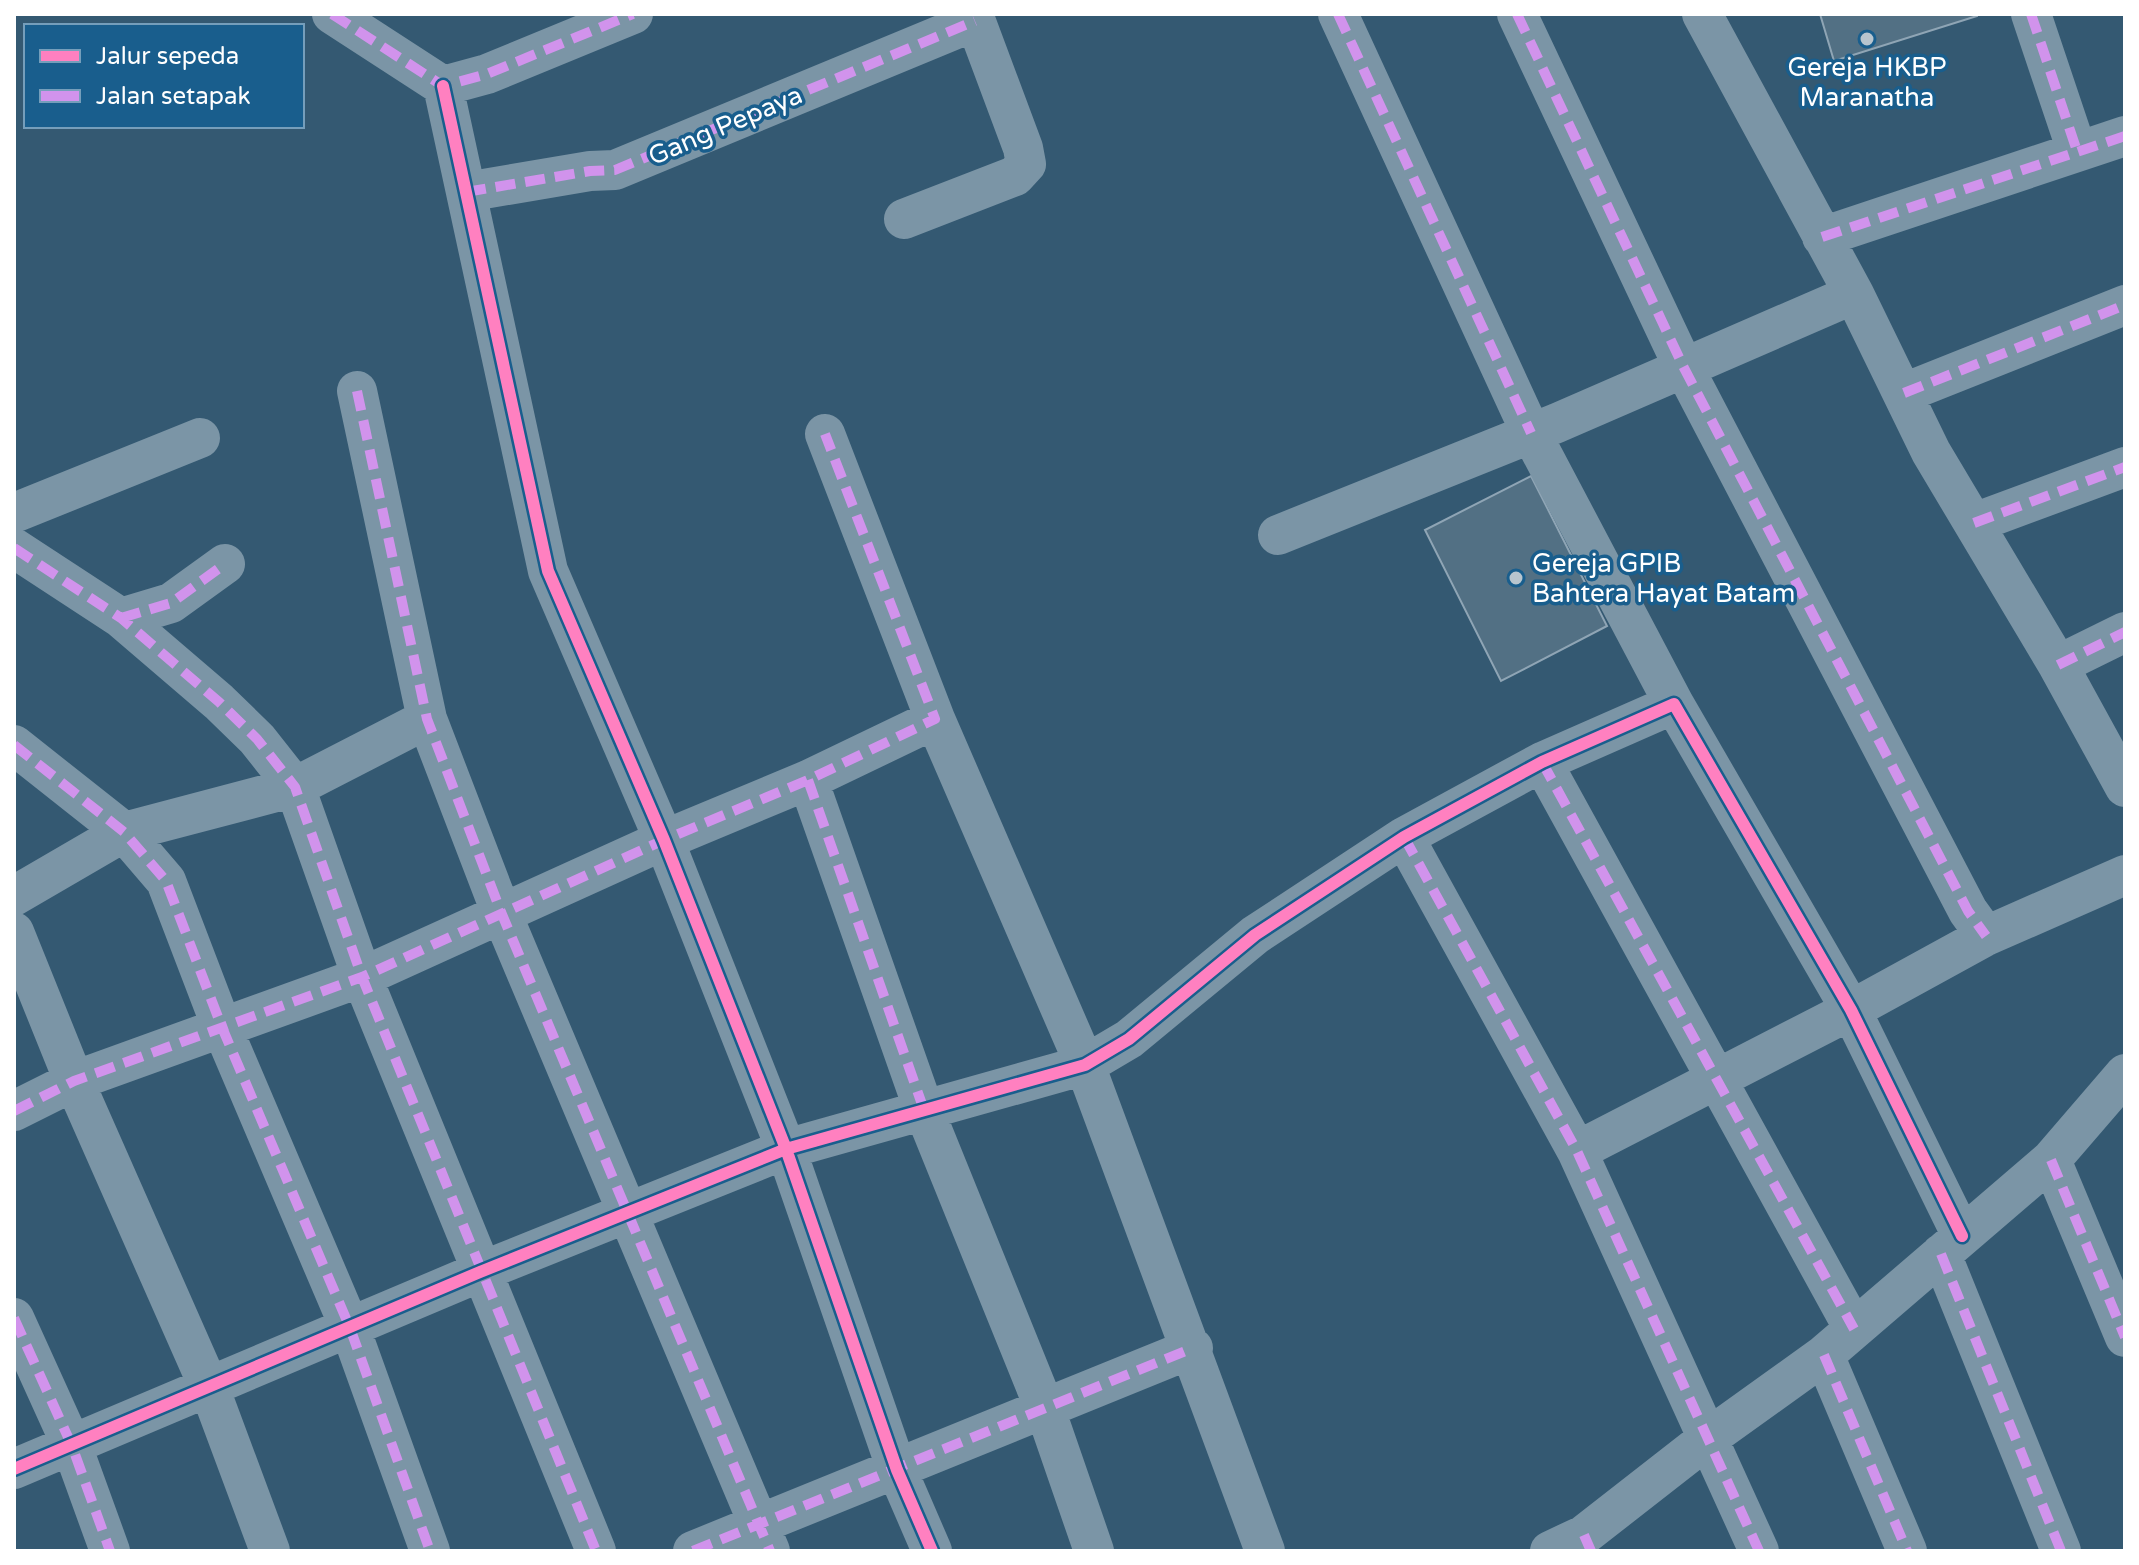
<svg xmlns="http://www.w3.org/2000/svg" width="2139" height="1565" font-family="'Varela Round',sans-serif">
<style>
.building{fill:#527084;stroke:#8fa5b5;stroke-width:2}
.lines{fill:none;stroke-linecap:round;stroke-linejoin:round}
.minor{stroke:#7b95a6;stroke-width:40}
.quiet{stroke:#d193ec;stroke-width:10;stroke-dasharray:20 10;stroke-linecap:butt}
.cycleway-casing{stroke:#195e8d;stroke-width:17}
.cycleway{stroke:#ff80c0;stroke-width:12}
.poi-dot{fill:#b8c5ce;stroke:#195e8d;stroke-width:3}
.labels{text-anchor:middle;stroke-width:7;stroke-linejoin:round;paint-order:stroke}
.poi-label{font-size:26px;fill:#fff;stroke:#195e8d}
.street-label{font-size:26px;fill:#fff;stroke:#195e8d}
</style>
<rect width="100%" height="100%" fill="#345972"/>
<!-- building -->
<path class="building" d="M1820,14H1977V16L1834,61Z
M1531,476L1607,626L1501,681L1425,530Z"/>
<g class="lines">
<!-- minor -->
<path class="minor" d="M332,14L443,86L487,74L633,14
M1338,14L1531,433L1674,704
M1517,14L1683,366L1968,911L1986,936
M1702,14L1854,294L1931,452L2058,665L2125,787
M2031,14L2077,151
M443,86L548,571L664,840L786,1149L897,1470L932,1551
M466,192L590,171L615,170L975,21
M904,219L1015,176L1026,164L1023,148L973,14
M1822,237L2125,136
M357,391L427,719L501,912L770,1551
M1904,393L2125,305
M14,513L200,438
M1974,523L2125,467
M1278,535L1557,423L1854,294
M14,548L121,618L219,702L257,739L295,787L362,977L596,1551
M121,618L171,603L225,564
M2058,665L2125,632
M935,719L1085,1065L1265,1551
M14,745L124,832L166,881L221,1025L350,1328L430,1551
M1542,762L1854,1329
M808,780L924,1110L1045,1409L1094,1551
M1404,837L1577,1151L1759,1551
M14,896L124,832L295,787L427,719
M14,932L74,1081L209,1387L270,1551
M14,1111L74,1081L362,977L664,840L808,780L935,719L825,434
M1577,1151L1851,1010L1986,936L2125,875
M2051,1160L2125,1337
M1941,1254L2061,1551
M14,1318L72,1446L110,1551
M1824,1355L1907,1551
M14,1469L480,1272L786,1149L1085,1065L1129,1039L1255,935L1404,837L1542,762L1674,704L1851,1010L1962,1236
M693,1551L1193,1348
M1550,1551L1584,1535L1707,1439L1824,1355L2051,1160L2125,1074"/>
<!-- quiet -->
<path class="quiet" d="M332,14L443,86L487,74L633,14
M1338,14L1531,433
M1517,14L1683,366L1968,911L1986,936
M2031,14L2077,151
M466,192L590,171L615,170L975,21
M1822,237L2125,136
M357,391L427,719L501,912L770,1551
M1904,393L2125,305
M1974,523L2125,467
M14,548L121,618L219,702L257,739L295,787L362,977L596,1551
M121,618L171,603L225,564
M2058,665L2125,632
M14,745L124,832L166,881L221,1025L350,1328L430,1551
M1542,762L1854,1329
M808,780L924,1110
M1404,837L1577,1151L1759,1551
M14,1111L74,1081L362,977L664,840L808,780L935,719L825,434
M2051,1160L2125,1337
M1941,1254L2061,1551
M14,1318L72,1446L110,1551
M1824,1355L1907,1551
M1584,1535L1591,1551
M693,1551L1193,1348"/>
<!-- cycleway casing -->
<g class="cycleway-casing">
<path id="cycleway" d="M443,86L548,571L664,840L786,1149L897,1470L932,1551
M14,1469L480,1272L786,1149L1085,1065L1129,1039L1255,935L1404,837L1542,762L1674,704L1851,1010L1962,1236"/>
</g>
<!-- cycleway -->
<use href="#cycleway" class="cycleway"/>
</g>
<!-- markers -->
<g class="poi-dot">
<circle cx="1867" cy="39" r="8"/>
<circle cx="1516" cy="578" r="8"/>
</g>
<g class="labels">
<!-- poi labels -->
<g class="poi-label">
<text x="1867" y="76">Gereja HKBP<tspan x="1867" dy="30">Maranatha</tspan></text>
<text x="1532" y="572" text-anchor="start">Gereja GPIB<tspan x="1532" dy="30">Bahtera Hayat Batam</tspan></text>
</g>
<!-- street labels -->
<g class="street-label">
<text transform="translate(725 125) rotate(-23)" y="9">Gang Pepaya</text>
</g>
</g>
<!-- border -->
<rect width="2139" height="1565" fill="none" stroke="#ffffff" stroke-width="32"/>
<!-- legend -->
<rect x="24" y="24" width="280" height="104" fill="#195e8d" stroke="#759ebb" stroke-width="2"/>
<rect x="40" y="50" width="40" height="12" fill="#ff80c0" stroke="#759ebb" stroke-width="2"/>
<text x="96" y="64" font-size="24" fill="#ffffff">Jalur sepeda</text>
<rect x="40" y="90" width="40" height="12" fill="#d193ec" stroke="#759ebb" stroke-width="2"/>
<text x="96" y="104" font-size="24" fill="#ffffff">Jalan setapak</text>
</svg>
